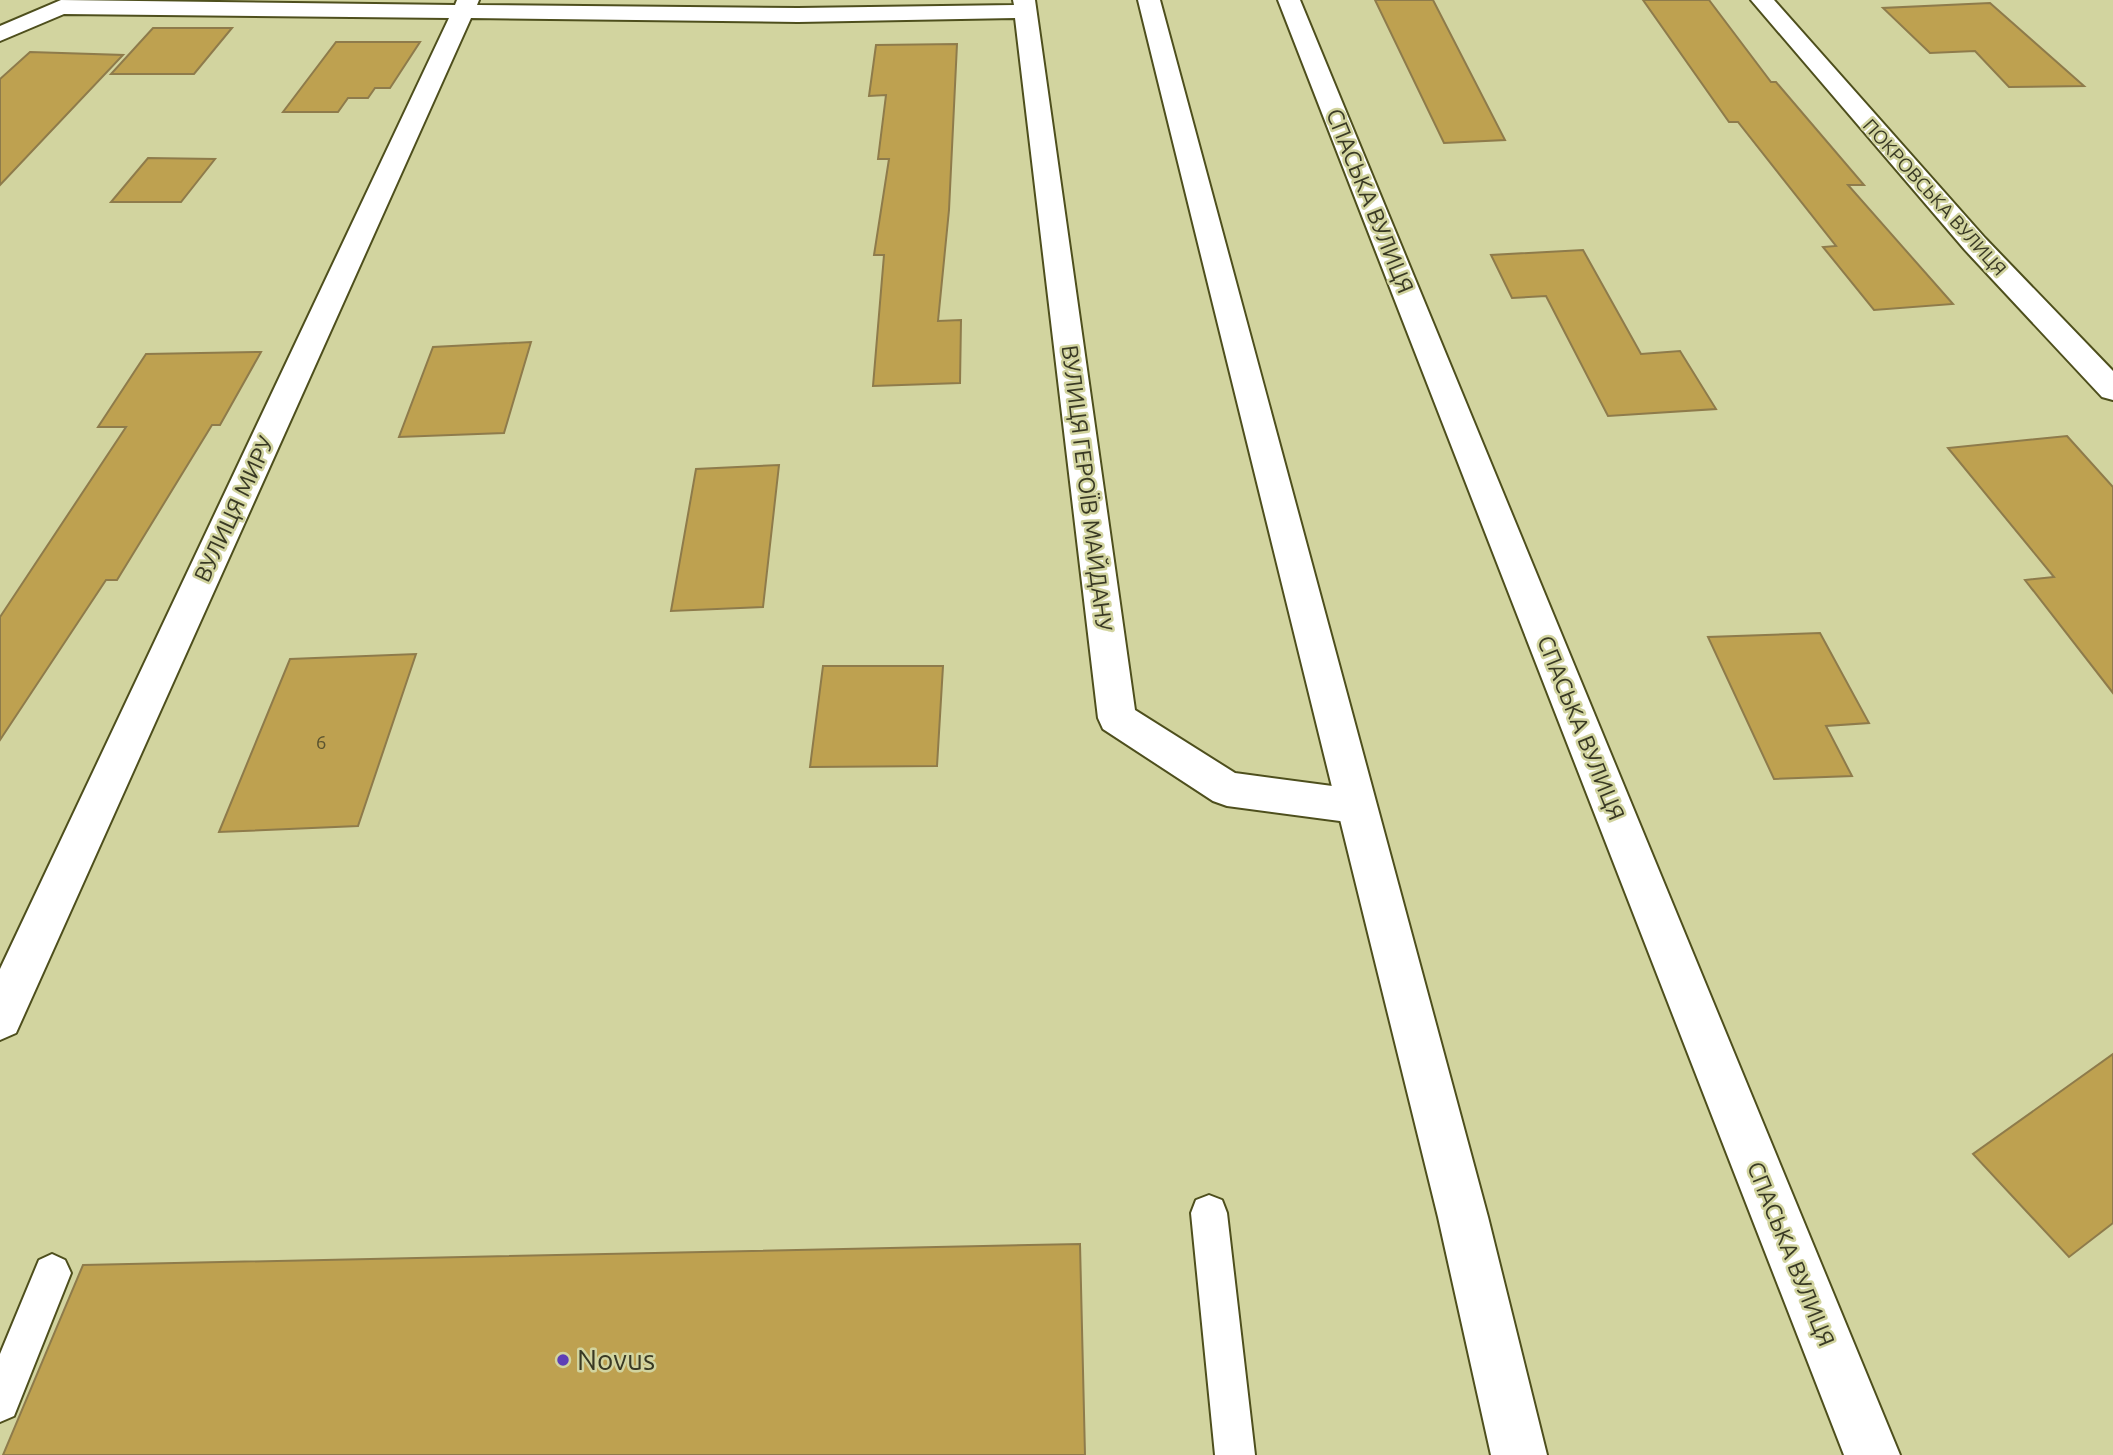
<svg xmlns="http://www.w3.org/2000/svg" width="2113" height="1455" font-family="Ubuntu,sans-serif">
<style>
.building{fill:#bea150;stroke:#8e7b4b;stroke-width:2}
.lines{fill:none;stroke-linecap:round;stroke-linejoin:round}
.service-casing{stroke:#4e4f1d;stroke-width:4}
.minor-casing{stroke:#4e4f1d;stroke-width:4}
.tertiary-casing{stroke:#4e4f1d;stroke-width:4}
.service{fill:#fff;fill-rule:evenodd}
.minor{fill:#fff;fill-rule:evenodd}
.tertiary{fill:#fff;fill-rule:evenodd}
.poi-dot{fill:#5d3fb7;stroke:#d2d49f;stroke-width:2.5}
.labels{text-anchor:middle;stroke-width:5;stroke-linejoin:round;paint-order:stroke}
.far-street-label{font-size:19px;fill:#393924;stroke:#d2d49f}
.number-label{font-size:19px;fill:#5a532f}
.street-label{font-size:23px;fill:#393924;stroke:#d2d49f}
.near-poi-label{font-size:28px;fill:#393924;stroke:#d2d49f;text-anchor:start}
</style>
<rect width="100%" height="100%" fill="#d2d49f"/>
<!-- building -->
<path class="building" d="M1375,0H1433L1505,140L1444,143Z
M1643,0H1709L1771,82H1776L1864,185H1848L1953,304L1874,310L1823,247L1836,246L1738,122H1729Z
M1990,3L2084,86L2009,87L1975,51L1930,53L1883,8Z
M153,28H232L194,74H111Z
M336,42H420L390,88H375L368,98H348L338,112H283Z
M957,44L949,210L938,321L961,320L960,383L873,386L884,255H874L889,159H878L886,95L869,96L876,45Z
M30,52L123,55L0,185V79Z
M148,158L215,159L181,202H111Z
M1583,250L1641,354L1680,351L1716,409L1608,416L1546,296L1512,298L1491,255Z
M531,342L504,433L399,437L433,347Z
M261,352L220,425H212L117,580H106L0,740V617L126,427H98L146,354Z
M2067,436L2113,487V693L2025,580L2054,577L1948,448Z
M779,465L763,607L671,611L696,469Z
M1820,633L1869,723L1826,726L1852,776L1774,779L1708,637Z
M416,654L358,826L219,832L290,659Z
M823,666H943L937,766L810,767Z
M2113,1054V1223L2069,1257L1973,1154Z
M1080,1244L1085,1455H3L83,1265Z"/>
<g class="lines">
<!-- service casing -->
<g class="service-casing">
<path id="service" d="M1209,1195L1222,1200L1227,1213L1255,1455H1215L1191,1213L1196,1200Z
M52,1254L65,1260L71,1273L14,1416L0,1422V1354L39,1260Z"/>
</g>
<!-- minor casing -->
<g class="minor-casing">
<path id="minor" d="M61,0L455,5L457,0H479L477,5L798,8L1014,5L1013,0H1035L1135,710L1235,773L1355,789L1369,794L1375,806L1369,818L1355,823L1227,806L1213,801L1103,729L1098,718L1015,18L798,22L471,18L16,1033L0,1040V969L449,18L64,14L0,41V26Z
M1278,0H1300L1900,1455H1844Z
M1751,0H1774L1985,238L2113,371V400L2102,397L1965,250Z"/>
</g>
<!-- tertiary casing -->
<g class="tertiary-casing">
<path id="tertiary" d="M1138,0H1160L1488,1217L1547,1455H1491L1438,1217Z"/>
</g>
<!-- service -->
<use href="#service" class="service"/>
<!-- minor -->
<use href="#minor" class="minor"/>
<!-- tertiary -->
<use href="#tertiary" class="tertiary"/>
</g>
<!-- markers -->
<circle class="poi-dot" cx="563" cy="1360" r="7"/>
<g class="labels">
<!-- far-street labels -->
<g class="far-street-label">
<text transform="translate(1935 197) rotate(48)" y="7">ПОКРОВСЬКА ВУЛИЦЯ</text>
</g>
<!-- number labels -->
<g class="number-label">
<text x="321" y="749">6</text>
</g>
<!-- street labels -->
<g class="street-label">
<text transform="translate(1370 201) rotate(68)" y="8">СПАСЬКА ВУЛИЦЯ</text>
<text transform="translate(1087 488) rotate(83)" y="8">ВУЛИЦЯ ГЕРОЇВ МАЙДАНУ</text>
<text transform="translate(234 509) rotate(-65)" y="8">ВУЛИЦЯ МИРУ</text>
<text transform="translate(1581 728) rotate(68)" y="8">СПАСЬКА ВУЛИЦЯ</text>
<text transform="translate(1791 1254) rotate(68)" y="8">СПАСЬКА ВУЛИЦЯ</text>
</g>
<!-- near-poi labels -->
<g class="near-poi-label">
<text x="577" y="1370">Novus</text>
</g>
</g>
</svg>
